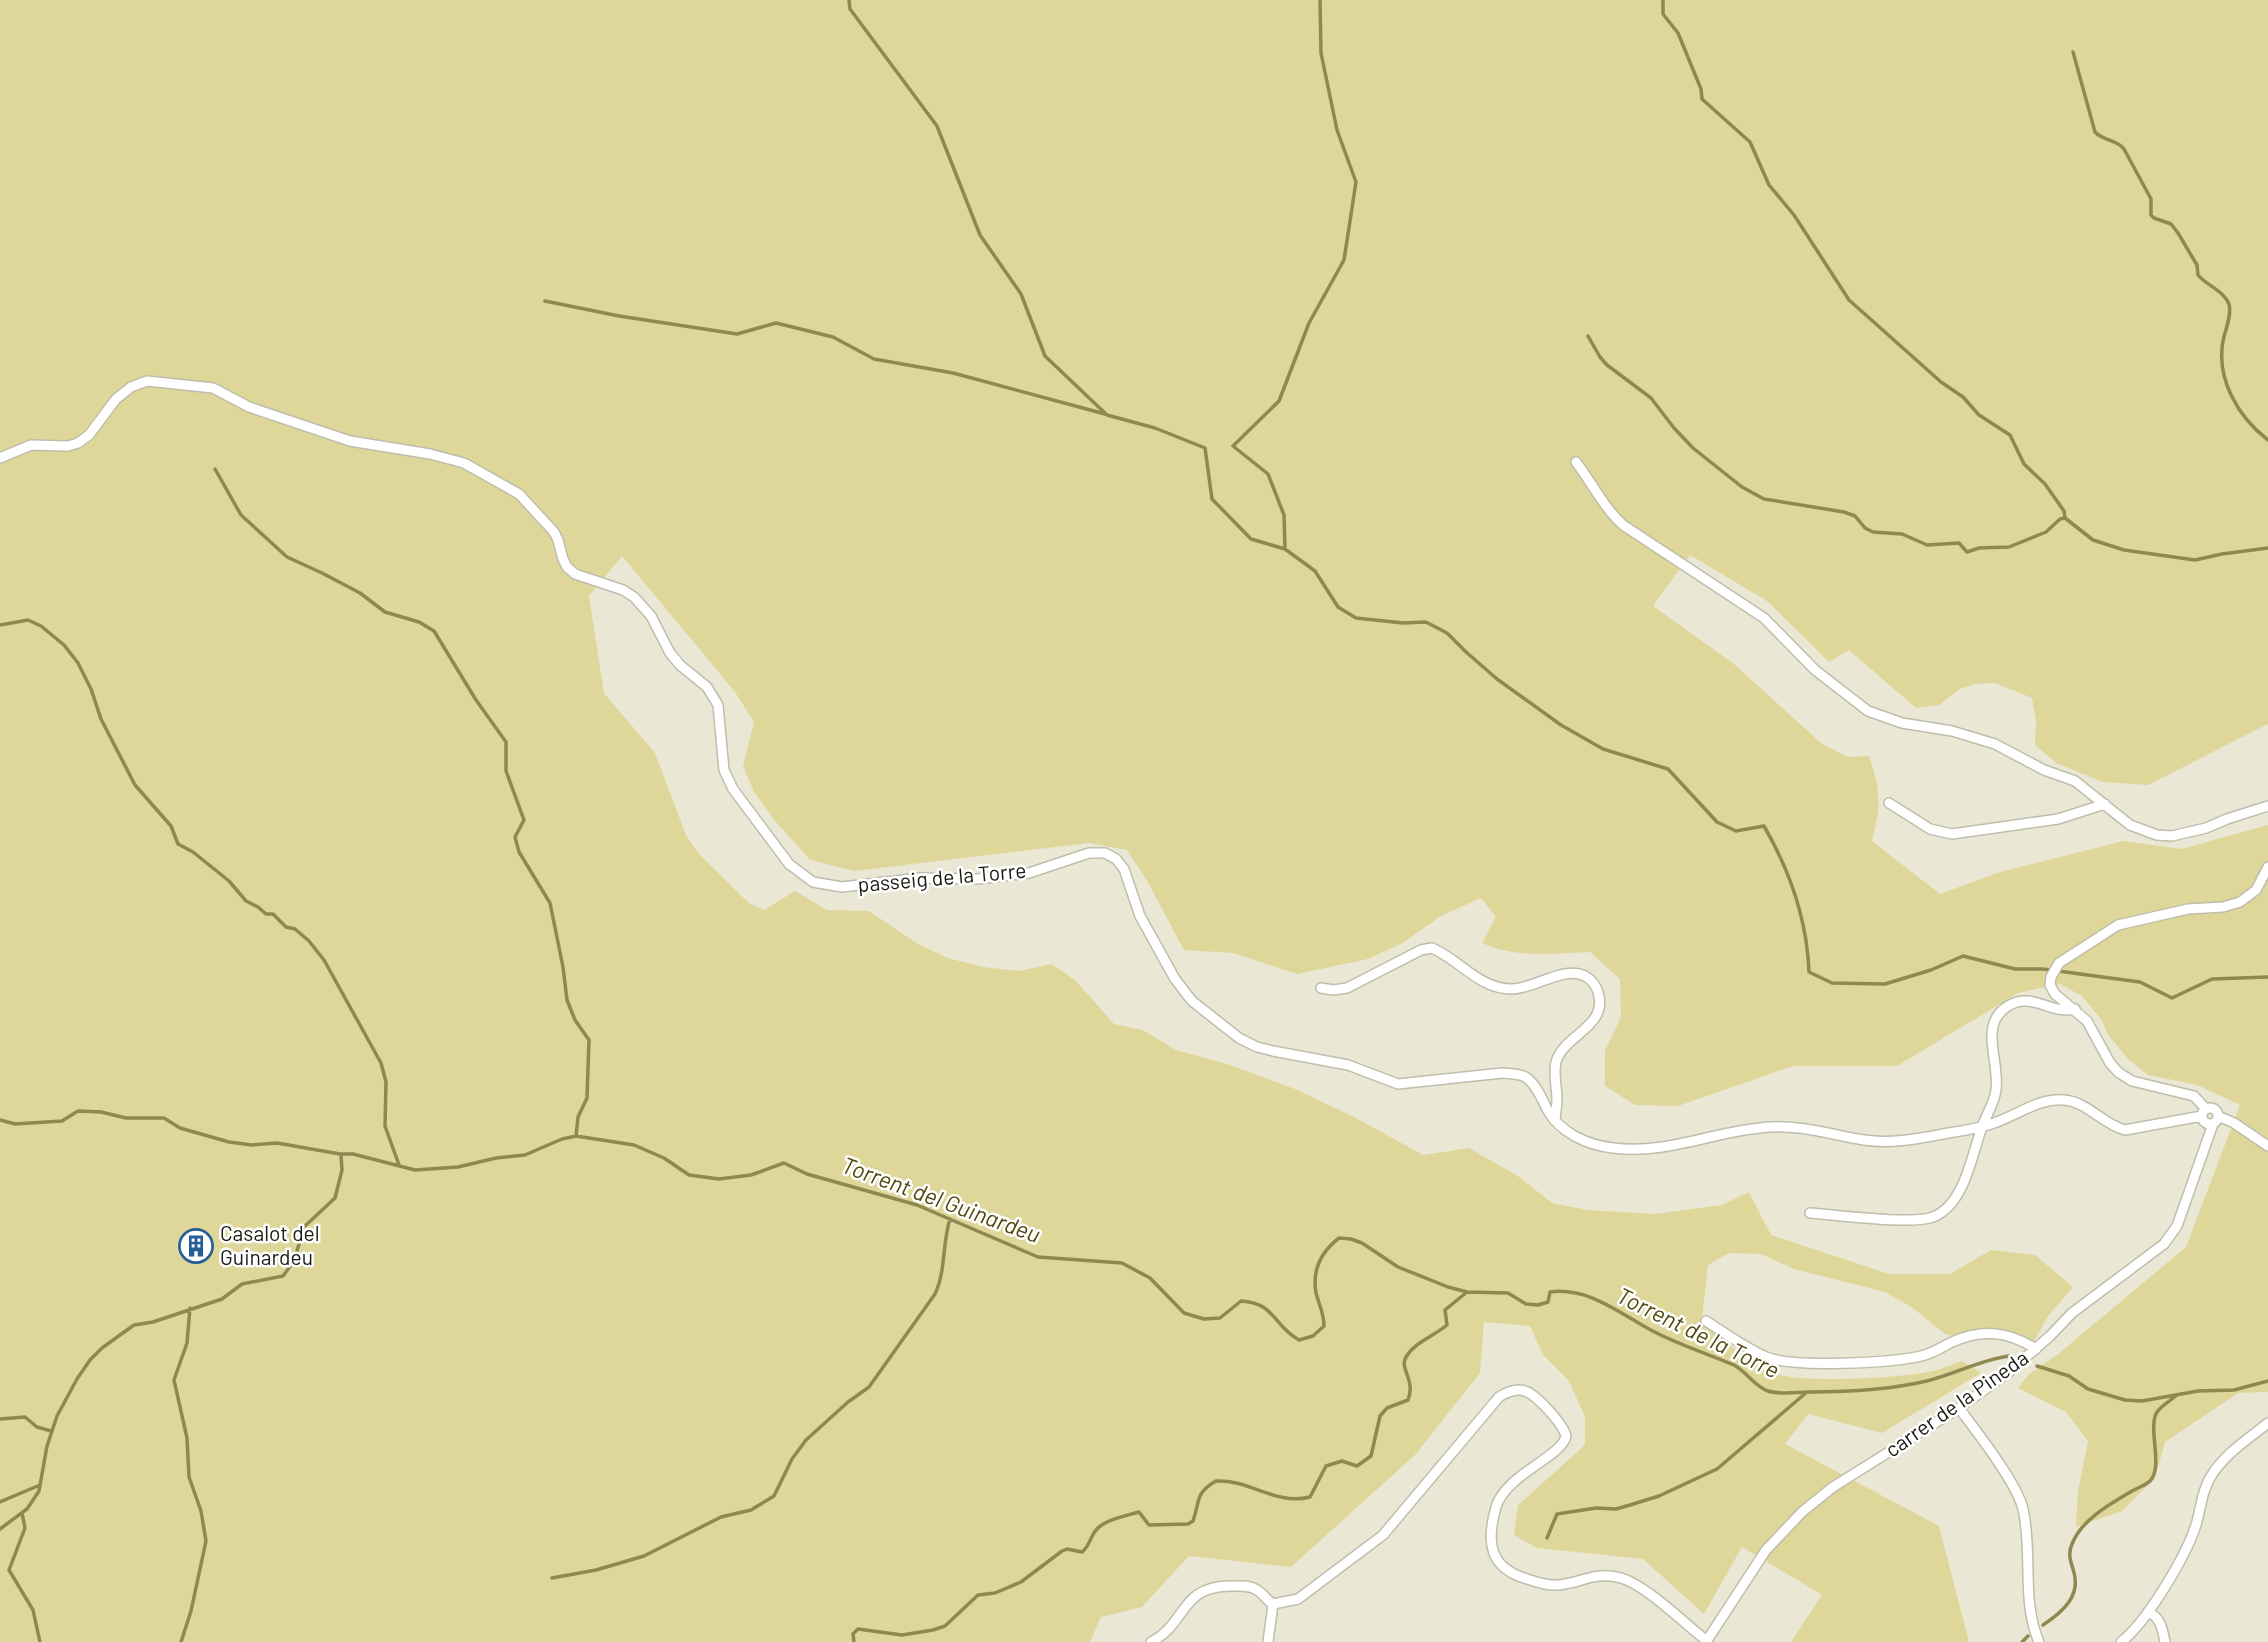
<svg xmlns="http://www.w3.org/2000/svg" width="2268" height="1642" font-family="Barlow,sans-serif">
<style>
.green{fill:#dfd79a}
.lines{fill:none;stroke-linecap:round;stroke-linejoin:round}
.stream{stroke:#8f8851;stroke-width:3.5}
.street-casing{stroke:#bfbdab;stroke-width:12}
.street{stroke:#fff;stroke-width:9}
.labels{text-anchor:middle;stroke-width:5;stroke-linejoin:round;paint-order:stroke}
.street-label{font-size:21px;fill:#1b1a13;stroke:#fff}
.poi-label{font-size:21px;fill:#1b1a13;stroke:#fff;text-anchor:start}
.water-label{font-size:23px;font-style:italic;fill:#50480d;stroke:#fff}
</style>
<rect width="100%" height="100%" fill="#eae8d5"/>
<!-- green -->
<path class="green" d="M0,0H2268V724L2148,785L2103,782L2056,763L2035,745L2036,721L2032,698L1995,683L1975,684L1960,689L1939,705L1916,708L1849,650L1829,662L1767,601L1690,555L1653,606L1734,664L1821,743L1847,757L1869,756C1881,790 1881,806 1872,841L1940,894L2000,872L2123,841L2182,849L2268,825V1392L2238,1393L2165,1442L2155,1478L2122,1511L2076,1527L2078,1491L2088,1441L2066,1412L2018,1388L2029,1374L2058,1354L2186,1247L2240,1105L2197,1085L2148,1075L2129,1060L2109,1036L2101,1019L2082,996L2060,984L2018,993L1897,1066H1793L1678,1106L1635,1105L1605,1086V1051L1621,1017L1620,979L1590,952C1553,953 1517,959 1482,943L1496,917L1481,898L1441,916L1401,944L1368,959L1297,974L1233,953L1184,950L1146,879L1127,850L1089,843L854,871L810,860L776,822L754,792L743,766L754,722L735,692L622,556L589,596L604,693L655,753L686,835L699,854L749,903L764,910L795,891L827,910L869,911L918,944L948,958L983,967L1019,971L1052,964L1076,981L1114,1024L1143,1030L1176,1050L1224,1063L1295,1089L1356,1118L1423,1155L1469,1148L1518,1176L1552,1203L1587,1210L1655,1214L1722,1205L1749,1192L1771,1235L1889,1274H1950L1991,1250L2035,1255L2073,1287L2048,1316L2034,1341L2019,1333L1981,1328L1961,1338L1945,1334L1913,1308L1885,1292L1794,1269L1761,1254L1729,1253L1708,1265L1702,1319C1724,1341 1751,1366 1781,1375C1808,1383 1909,1378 1937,1370C1945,1368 1953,1364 1962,1361L1981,1373L1882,1433L1808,1414L1785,1444L1939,1526L1969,1642H1791L1822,1595L1742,1547L1704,1614L1643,1559L1537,1548L1514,1535L1518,1505L1585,1445V1417L1569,1381L1543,1355L1530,1326L1484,1322L1480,1373L1415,1455L1291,1567L1189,1556L1142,1607L1101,1617L1090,1642H0Z"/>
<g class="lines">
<!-- stream -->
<path class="stream" d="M849,0L850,9L937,126L980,235L1021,294L1045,356L1107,415L1155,428L1205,448L1212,499L1251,539L1285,549L1315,571L1338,607L1356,618L1403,623L1426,622L1447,633L1466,652L1497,679L1561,725L1603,749L1668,769L1717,822L1736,831L1764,826C1790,871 1807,920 1809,972L1832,983L1885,984L1931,970L1963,956L2015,969H2043L2140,982L2172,998L2212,979L2268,977
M1663,0V14L1678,33L1701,89L1702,99L1750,142L1769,185L1794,215L1849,300L1941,382L1963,397L1979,415L2010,435L2024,464L2045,484L2064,511L2065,518
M2073,52L2095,132C2103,141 2116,139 2124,149L2151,199V215L2154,218L2171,224L2178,233L2197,265L2198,275C2206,285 2224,291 2229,304C2232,315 2225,331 2223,341C2216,379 2238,417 2268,440
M545,301L619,316L737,334L776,323L833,337L874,359L953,373L1105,414
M1588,336L1600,357L1607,365L1651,398L1674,428L1693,448L1742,487L1764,499L1844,512L1855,516L1865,528L1873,532L1902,534L1927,545L1959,543L1967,552L1979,548L2009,547L2046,532L2060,519L2065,518L2093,540L2124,550L2195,560L2222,554L2268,548
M215,469L241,515L287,557L322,573L360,593L385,612L419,622L434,631L476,700L506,742V771L524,820L515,837L519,852L550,903L563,967L567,1000L575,1020L589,1040L587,1098L578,1117L576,1136
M1285,549L1284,515L1268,474L1233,446L1279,401L1309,323L1344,260L1356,182L1337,130L1321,53L1320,0
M0,625L28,620L41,626L64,645L78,663L91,689L101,719L135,785L171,826L178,844L193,852L229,881L246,901L258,907L266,914H273L286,927L295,929L309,941L324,960L381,1063L386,1082L385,1126L399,1165
M0,1120L15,1124L62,1121L78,1111L101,1112L126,1118H164L180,1128L229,1142L252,1145L277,1143L340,1154H353L415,1170L458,1167L496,1158L525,1155L562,1139L576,1136L634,1145L664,1158L689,1175L719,1179L751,1175L784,1163L807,1174L917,1205L1038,1257L1122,1263L1150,1278L1184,1313L1204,1319L1220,1318L1241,1301C1276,1303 1273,1326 1299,1340L1313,1336L1324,1326C1324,1313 1319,1305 1316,1293C1312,1270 1321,1252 1339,1238L1351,1239L1362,1243L1398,1267L1448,1287L1467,1292L1508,1293L1526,1304L1538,1305L1548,1302L1550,1292C1588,1287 1618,1312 1649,1329C1676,1344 1706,1353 1734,1365C1747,1372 1754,1386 1768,1391C1780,1395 1797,1392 1810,1392C1850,1392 1888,1390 1927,1381C1955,1374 1980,1360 2009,1356
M2037,1366L2069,1376L2088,1389L2125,1400L2142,1401L2198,1391L2234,1390L2268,1381
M0,1419L25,1417L37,1427L51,1431
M0,1502L40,1485
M22,1513L25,1528L9,1570L33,1610L40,1642
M0,1529L27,1509L39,1491L47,1446L57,1416L77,1379L90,1360L102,1348L134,1325L153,1322L222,1299L242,1284L283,1276L294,1261L304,1227L335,1198L342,1170L341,1155
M1547,1538L1557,1514L1596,1508L1616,1509L1630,1505L1659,1496L1717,1469L1807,1392
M552,1578L596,1570L644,1556L721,1517L751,1510L774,1496L792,1459L806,1440L848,1402L869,1387L935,1294C946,1271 942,1244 950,1219
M2043,1625C2064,1611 2082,1595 2073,1569C2070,1560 2068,1553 2072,1544C2082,1519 2110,1504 2132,1491C2137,1488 2146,1485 2150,1481C2164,1466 2147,1428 2157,1412C2161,1406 2171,1400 2177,1395
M181,1642L191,1611L206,1541L201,1511L189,1477L187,1438L174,1380L187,1343L190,1308
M854,1642L853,1634L858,1629L902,1635L933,1630L945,1626L978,1595L995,1593L1021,1582L1062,1551L1067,1549L1082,1552C1090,1546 1090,1536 1097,1529C1106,1519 1126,1516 1139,1512L1149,1525L1188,1524L1193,1521C1200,1501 1195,1493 1216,1481C1249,1479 1276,1506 1310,1497L1326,1466L1342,1461L1357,1466L1371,1456L1380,1416L1387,1408L1408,1400C1416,1380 1399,1369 1406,1357C1415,1342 1434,1336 1447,1325L1445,1310L1467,1292
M2022,1642L2028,1636"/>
<!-- street casing -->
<g class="street-casing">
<path id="street" d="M0,458L31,445L68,446L78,443L89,435L116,399L131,387L147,381L213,388L249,407L350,441L430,454L464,463L519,494L554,532L558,540L563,559L567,567L575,574L623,590L634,597L651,616L670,653L680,665L707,687L718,705L724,770L733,789L789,864L813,882L842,887L921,878L977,879L1029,873L1089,853H1105L1116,859L1124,869L1140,916L1175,979L1192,1001L1239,1038L1257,1047L1273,1051L1348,1065L1398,1084L1502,1073C1510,1074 1520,1073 1527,1078C1537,1086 1542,1099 1547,1109C1560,1133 1587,1145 1613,1148C1668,1155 1716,1130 1770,1127C1801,1125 1833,1135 1864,1140C1891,1144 1916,1139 1943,1134C1960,1131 1978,1129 1994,1123C2018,1115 2038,1098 2064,1100C2088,1102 2102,1124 2125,1130L2202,1116
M1576,462C1592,483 1604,508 1623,525L1764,618L1815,670L1868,711L1902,723L1952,731L1995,744L2044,770L2075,781L2130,825L2157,835L2172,836L2206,828L2227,819L2268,806
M1889,803L1930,829L1952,834L2058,819L2105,804
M1321,988L1333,990L1347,988L1421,950L1432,948C1460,960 1479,989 1512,989C1534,989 1565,965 1585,976C1591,979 1596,986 1598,992C1609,1027 1564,1034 1556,1062C1553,1074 1557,1087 1557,1100C1557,1107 1555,1114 1555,1121
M2202 1116a8 8 0 1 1 16 0a8 8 0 1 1-16 0Z
M2206,1109L2194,1096L2132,1081L2118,1072L2110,1063L2087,1021L2055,994L2050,985L2051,977L2059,963L2118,925L2188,909L2223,907L2240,902L2256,890L2268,867
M2218,1116L2234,1123L2268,1146
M1810,1213C1837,1215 1912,1225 1933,1217C1964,1205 1971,1158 1981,1130C1985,1116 1994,1105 1996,1090C2000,1061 1978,1024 2008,1006C2032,991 2051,1015 2075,1009
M1706,1321C1725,1333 1745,1348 1766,1357C1793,1368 1890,1363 1921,1356C1931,1354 1941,1348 1950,1343C1981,1328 2008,1331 2036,1349
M1959,1408C1976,1431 2017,1483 2023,1509C2033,1552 2021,1601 2039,1642
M1273,1604L1298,1599L1383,1535L1499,1397C1507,1392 1516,1388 1525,1391C1537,1395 1563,1424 1566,1436C1562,1457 1506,1474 1496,1507C1486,1542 1489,1568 1527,1579C1537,1582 1547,1586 1558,1585C1582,1583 1593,1571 1621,1578C1646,1585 1685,1624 1707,1641
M2149,1613C2160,1616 2163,1631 2165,1642
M1151,1642C1188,1623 1179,1586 1231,1586C1239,1586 1250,1585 1257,1590C1264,1594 1267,1601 1273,1604
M1268,1642L1273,1604
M1706,1642L1766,1550L1802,1512L1833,1487L1959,1408L2009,1372L2050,1336L2072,1313L2164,1244L2177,1226L2213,1124
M2121,1642C2147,1622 2186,1556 2196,1525C2201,1509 2201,1493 2210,1478C2223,1455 2248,1439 2268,1423"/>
</g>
<!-- street -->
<use href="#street" class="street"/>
</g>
<!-- icons -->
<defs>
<g id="building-ring" transform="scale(1.75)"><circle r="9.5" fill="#fff" stroke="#265d96" stroke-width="1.5"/><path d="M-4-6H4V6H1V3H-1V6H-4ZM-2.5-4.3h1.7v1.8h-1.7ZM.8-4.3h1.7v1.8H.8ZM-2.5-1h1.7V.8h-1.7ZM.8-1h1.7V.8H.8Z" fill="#265d96"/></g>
</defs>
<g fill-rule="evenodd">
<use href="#building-ring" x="196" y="1246"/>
</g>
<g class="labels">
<!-- street labels -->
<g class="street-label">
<text transform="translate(942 878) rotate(-5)" y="7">passeig de la Torre</text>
<text transform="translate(1957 1404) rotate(-35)" y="7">carrer de la Pineda</text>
</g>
<!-- poi labels -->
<g class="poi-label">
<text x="220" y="1241">Casalot del<tspan x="220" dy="24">Guinardeu</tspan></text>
</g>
<!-- water labels -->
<g class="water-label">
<text transform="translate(941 1200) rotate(20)" y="8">Torrent del Guinardeu</text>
<text transform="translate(1698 1333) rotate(26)" y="8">Torrent de la Torre</text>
</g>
</g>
</svg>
